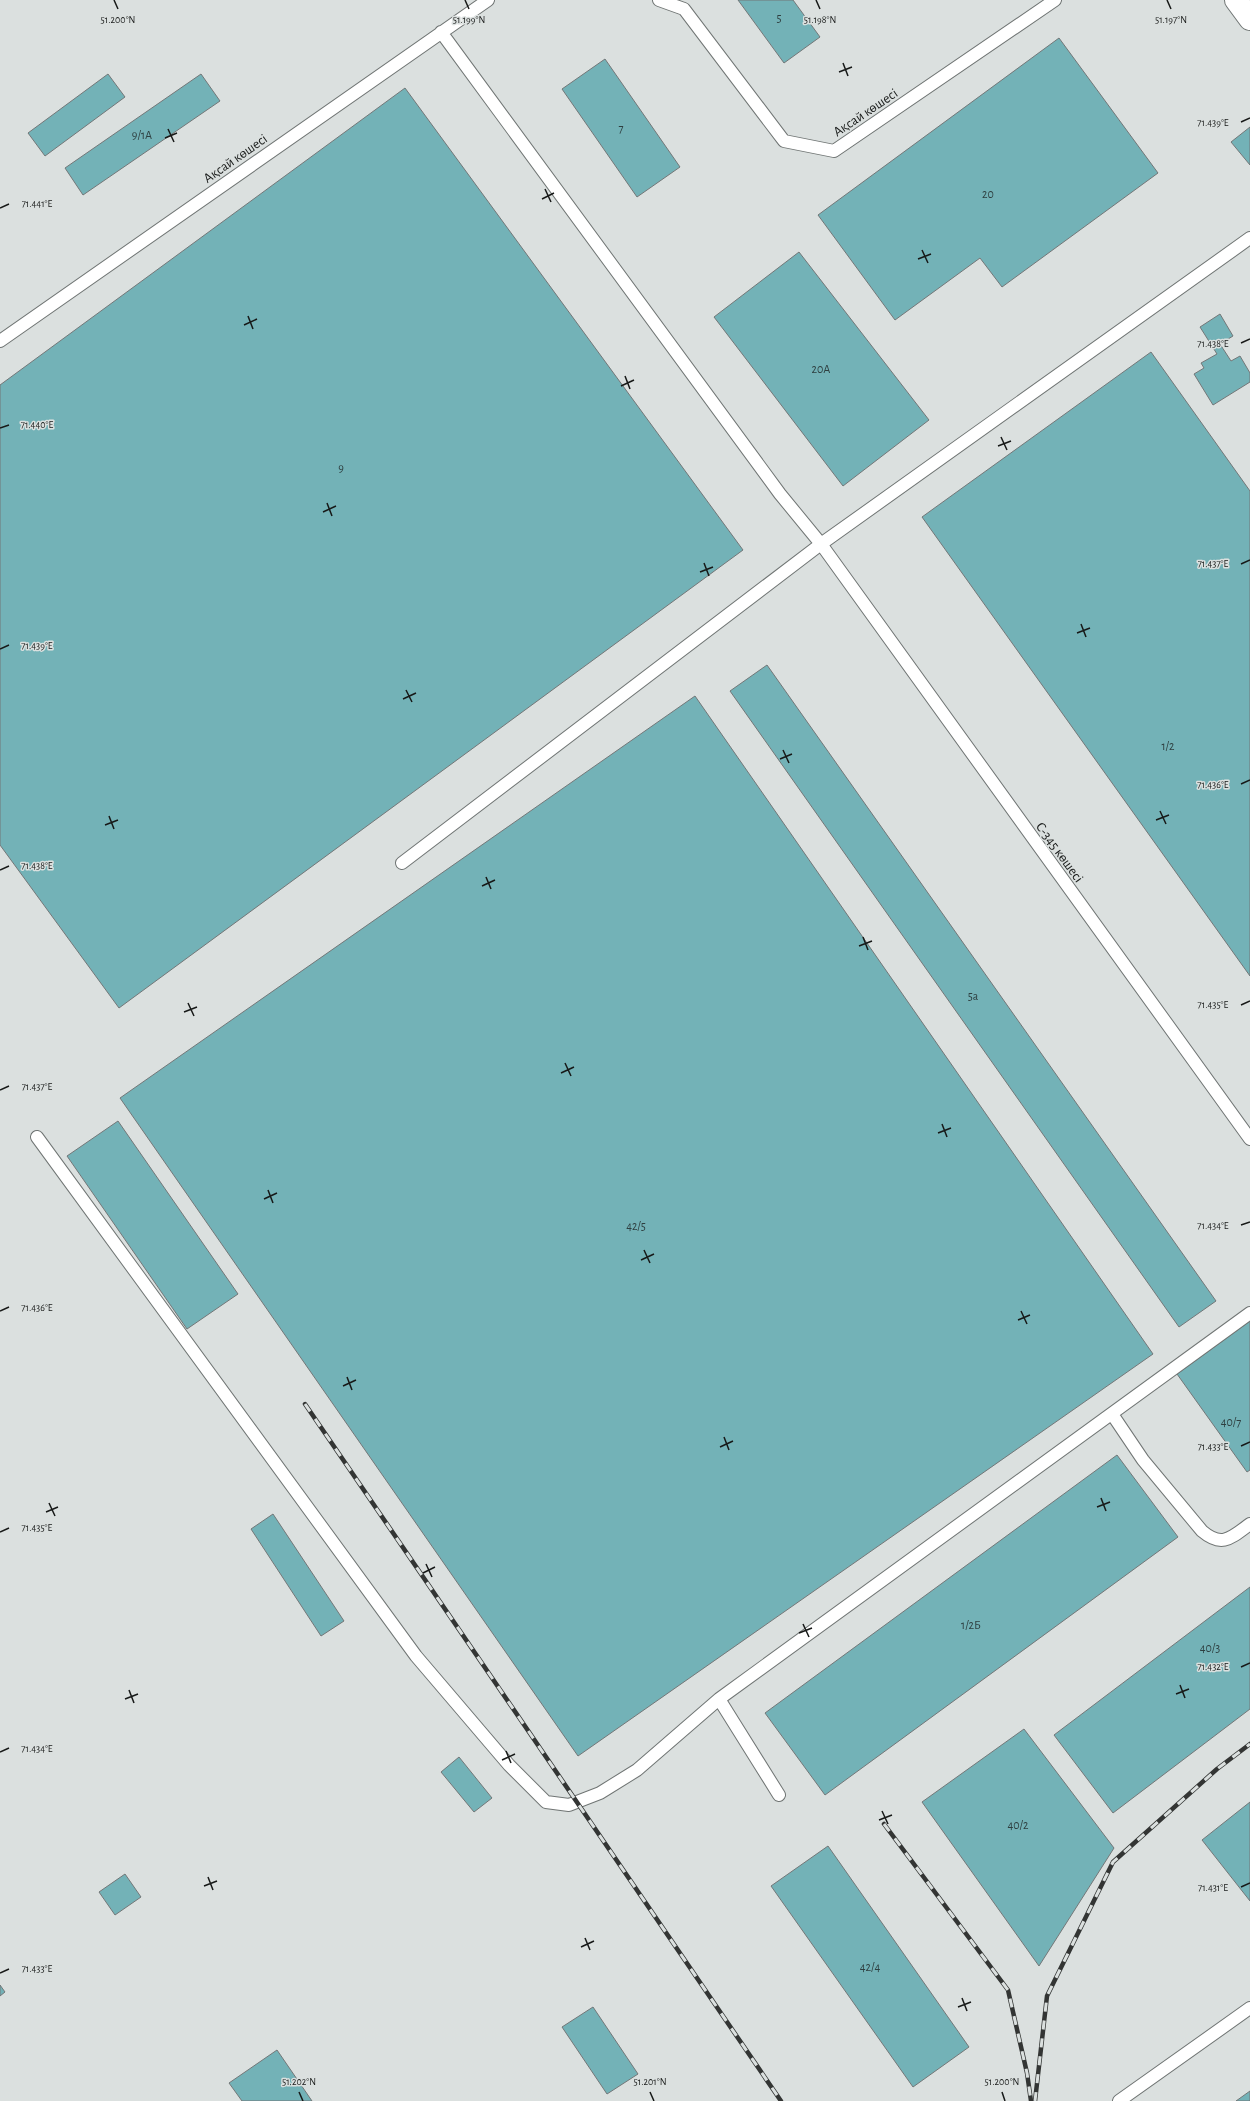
<svg xmlns="http://www.w3.org/2000/svg" width="1250" height="2101" font-family="'Alegreya Sans',sans-serif">
<style>
.building{fill:#73b2b7;stroke:#737778}
.lines{fill:none;stroke-linecap:round;stroke-linejoin:round}
.service-casing{stroke:#707574;stroke-width:14}
.minor-casing{stroke:#707574;stroke-width:24}
.service{stroke:#fff;stroke-width:12}
.minor{stroke:#fff;stroke-width:22}
.rail-casing{stroke:#333534;stroke-width:4.5}
.rail{stroke:#dbe0df;stroke-width:3;stroke-dasharray:9;stroke-linecap:butt}
.ticks{fill:none;stroke:#171918;stroke-width:1.5}
.labels{text-anchor:middle;stroke-width:3;stroke-linejoin:round;paint-order:stroke}
.number-label{font-size:12px;fill:#2e3f40}
.street-label{font-size:14px;fill:#171918;stroke:#dbe0df}
.ticks-label{font-size:10px;text-anchor:middle;fill:#171918;stroke:#dbe0df;stroke-width:3;stroke-linejoin:round;paint-order:stroke}
</style>
<rect width="100%" height="100%" fill="#dbe0df"/>
<!-- building -->
<path class="building" d="M738,0H793L820,37L784,63Z
M1059,38L1158,173L1002,287L980,258L895,320L818,215Z
M605,59L680,167L637,197L562,89Z
M108,74L125,97L45,156L28,133Z
M201,74L220,101L83,195L65,168Z
M405,88L743,550L119,1008L0,845V385Z
M1250,127V165L1231,142Z
M799,252L929,420L843,486L714,317Z
M1220,314L1233,336L1220,344L1231,361L1240,356L1250,373V382L1213,405L1194,374L1204,368L1201,363L1217,354L1200,327Z
M1151,352L1250,491V976L922,517Z
M767,665L1216,1301L1179,1327L730,691Z
M695,696L1153,1354L578,1756L120,1098Z
M118,1121L238,1294L187,1329L67,1156Z
M1250,1321V1470L1247,1472L1177,1374Z
M1117,1455L1178,1537L825,1795L765,1713Z
M273,1514L344,1621L321,1636L251,1529Z
M1250,1587V1709L1113,1813L1054,1735Z
M1024,1729L1114,1848L1039,1966L922,1802Z
M459,1757L492,1798L474,1812L441,1772Z
M1250,1802V1901L1202,1840Z
M828,1846L969,2047L913,2087L771,1886Z
M125,1874L141,1897L115,1915L99,1892Z
M0,1985L5,1992L0,1996Z
M593,2007L638,2074L607,2094L562,2027Z
M277,2050L312,2101H242L229,2083Z
M1250,2091V2101H1236Z"/>
<g class="lines">
<!-- service casing -->
<g class="service-casing">
<path id="service" d="M659,0L684,9L784,141L834,151L1055,0
M1250,238L821,544L1250,1139
M0,341L488,0
M402,863L821,544L780,494L441,32
M37,1137L416,1656L509,1765L546,1802L569,1805L600,1793L637,1770L719,1699
M1112,1414L1143,1460L1202,1531C1222,1548 1231,1538 1250,1524
M779,1795L719,1699L1250,1313
M1119,2101L1250,2008"/>
</g>
<!-- minor casing -->
<g class="minor-casing">
<path id="minor" d="M1236,0L1250,19"/>
</g>
<!-- service -->
<use href="#service" class="service"/>
<!-- minor -->
<use href="#minor" class="minor"/>
<!-- rail casing -->
<g class="rail-casing">
<path id="rail" d="M305,1404L781,2101
M884,1824L1008,1990L1027,2073L1031,2101
M1035,2101L1047,1996L1113,1862L1217,1769L1250,1744"/>
</g>
<!-- rail -->
<use href="#rail" class="rail"/>
</g>
<!-- ticks -->
<path class="ticks" d="M114,0L118,9M465,0L469,9M816,0L820,9M1167,0L1171,9M843,63L848,76M839,72L852,67M1241,122L1250,118M168,129L174,142M165,138L177,133M545,189L551,202M542,199L554,193M0,208L9,204M922,250L928,263M918,259L931,254M248,316L253,329M244,325L257,319M1241,343L1250,339M625,376L630,389M621,386L634,380M0,428L9,425M1001,437L1007,450M998,446L1011,441M327,503L332,516M323,512L336,506M704,563L709,576M1241,564L1250,560M700,572L713,567M1081,624L1086,637M1077,633L1090,628M0,649L9,645M406,690L412,702M403,699L416,693M783,750L789,763M780,759L792,754M1241,784L1250,780M1160,811L1166,824M109,816L114,829M1156,820L1169,815M105,825L118,820M0,870L9,866M486,877L491,889M482,886L495,880M863,937L868,950M859,946L872,941M188,1003L194,1016M1241,1005L1250,1001M184,1012L197,1007M565,1063L571,1076M561,1073L574,1067M0,1090L9,1086M942,1124L947,1137M938,1133L951,1128M268,1190L273,1203M264,1199L277,1193M1241,1225L1250,1222M644,1250L650,1263M641,1260L654,1254M0,1311L9,1307M1021,1311L1027,1324M1018,1320L1030,1315M347,1377L352,1390M343,1386L356,1380M724,1437L729,1450M1241,1446L1250,1442M720,1447L733,1441M1101,1498L1106,1511M49,1503L55,1516M1097,1507L1110,1502M46,1512L58,1507M0,1532L9,1528M426,1564L432,1577M423,1573L435,1567M803,1624L809,1637M799,1633L812,1628M1241,1667L1250,1663M1180,1685L1185,1698M129,1690L134,1703M1176,1694L1189,1689M125,1699L138,1694M506,1751L511,1763M0,1752L9,1748M502,1760L515,1754M882,1811L888,1824M879,1820L892,1815M208,1877L213,1890M204,1886L217,1881M1241,1887L1250,1883M585,1938L590,1950M581,1947L594,1941M0,1973L9,1969M962,1998L967,2011M958,2007L971,2002M299,2092L303,2101M650,2092L654,2101M1002,2092L1005,2101"/>
<g class="labels">
<!-- number labels -->
<g class="number-label">
<text x="779" y="22">5</text>
<text x="621" y="132">7</text>
<text x="142" y="139">9/1А</text>
<text x="988" y="198">20</text>
<text x="821" y="373">20А</text>
<text x="341" y="472">9</text>
<text x="1168" y="750">1/2</text>
<text x="973" y="1000">5а</text>
<text x="636" y="1230">42/5</text>
<text x="1231" y="1426">40/7</text>
<text x="971" y="1629">1/2Б</text>
<text x="1210" y="1652">40/3</text>
<text x="1018" y="1829">40/2</text>
<text x="870" y="1971">42/4</text>
</g>
<!-- street labels -->
<g class="street-label">
<text transform="translate(865 112) rotate(-34)" y="5">Ақсай көшесі</text>
<text transform="translate(235 158) rotate(-35)" y="5">Ақсай көшесі</text>
<text transform="translate(1060 852) rotate(54)" y="5">С-345 көшесі</text>
</g>
</g>
<g class="ticks-label">
<text x="118" y="23">51.200°N</text>
<text x="469" y="23">51.199°N</text>
<text x="820" y="23">51.198°N</text>
<text x="1171" y="23">51.197°N</text>
<text x="1213" y="126">71.439°E</text>
<text x="37" y="207">71.441°E</text>
<text x="1213" y="347">71.438°E</text>
<text x="37" y="428">71.440°E</text>
<text x="1213" y="567">71.437°E</text>
<text x="37" y="649">71.439°E</text>
<text x="1213" y="788">71.436°E</text>
<text x="37" y="869">71.438°E</text>
<text x="1213" y="1008">71.435°E</text>
<text x="37" y="1090">71.437°E</text>
<text x="1213" y="1229">71.434°E</text>
<text x="37" y="1311">71.436°E</text>
<text x="1213" y="1450">71.433°E</text>
<text x="37" y="1531">71.435°E</text>
<text x="1213" y="1670">71.432°E</text>
<text x="37" y="1752">71.434°E</text>
<text x="1213" y="1891">71.431°E</text>
<text x="37" y="1972">71.433°E</text>
<text x="299" y="2085">51.202°N</text>
<text x="650" y="2085">51.201°N</text>
<text x="1002" y="2085">51.200°N</text>
</g>
</svg>
